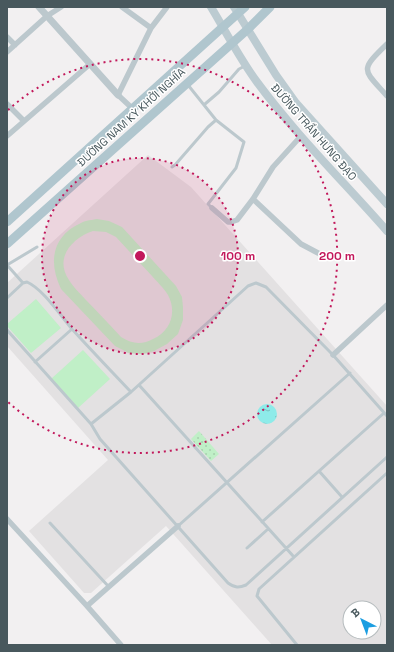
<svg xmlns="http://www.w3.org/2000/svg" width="394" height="652" font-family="'Space Grotesk',sans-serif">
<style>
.education{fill:#e3e1e2;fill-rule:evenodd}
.grass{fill:url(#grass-dots)}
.pitch{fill:#c0efc7;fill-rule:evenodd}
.water{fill:url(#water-ripples)}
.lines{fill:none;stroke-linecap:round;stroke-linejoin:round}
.service{stroke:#bcc8cd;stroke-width:3}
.minor{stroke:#bcc8cd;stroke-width:5.5}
.tertiary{stroke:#bcc8cd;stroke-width:7}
.secondary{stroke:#bccbd1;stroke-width:8}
.primary{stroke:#b0c6ce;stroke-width:9}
.ring{fill:none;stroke:#c2185b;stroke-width:2;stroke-dasharray:2 4}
.labels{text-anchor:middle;stroke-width:3;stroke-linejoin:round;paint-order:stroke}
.street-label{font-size:11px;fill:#48585d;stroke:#fff}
.centre{fill:#c2185b;stroke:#fff;stroke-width:2}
.ring-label{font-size:12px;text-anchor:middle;font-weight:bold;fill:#c2185b;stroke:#fff;stroke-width:3;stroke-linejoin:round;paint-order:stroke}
</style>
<defs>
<pattern id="grass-dots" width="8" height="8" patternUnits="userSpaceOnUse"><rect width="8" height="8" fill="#c0efc7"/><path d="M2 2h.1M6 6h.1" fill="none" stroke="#a6cfad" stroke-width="1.8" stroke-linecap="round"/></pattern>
<pattern id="water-ripples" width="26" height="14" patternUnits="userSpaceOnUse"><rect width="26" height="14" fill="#8eebe9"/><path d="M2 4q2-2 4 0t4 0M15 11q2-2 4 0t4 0" fill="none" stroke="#76c1c0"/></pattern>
</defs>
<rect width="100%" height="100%" fill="#f2f0f1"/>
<!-- education -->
<path class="education" d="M148,155L191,187L387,406V645H272L166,526L91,593H84L29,531L108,460L7,346V283ZM350,608H374V632H350Z"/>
<!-- grass -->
<path class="grass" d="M199,431L219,454L211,461L191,439Z"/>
<!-- pitch -->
<path class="pitch" d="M97,219L109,221L122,227L176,286L182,297L183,307V320L178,334L167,344L154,351L143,354L129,353L115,346L61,289C48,262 52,236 81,223C86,220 92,220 97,219ZM93,231L106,232L116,237C128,250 140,263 152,276C157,282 164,288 168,295C177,312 171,331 153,339C142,345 132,344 121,337C109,324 97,311 85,299C80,293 73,287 69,280C54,258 72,238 93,231Z
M36,299L61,328L31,353L7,326V324Z
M83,350L110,379L78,408L51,379Z"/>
<!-- water -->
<path class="water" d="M257 414a10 10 0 1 1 20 0a10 10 0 1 1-20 0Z"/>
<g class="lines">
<!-- service -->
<path class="service" d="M188,85L216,120L244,142L236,168L208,204L212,208
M205,104L219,92L239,69L245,66
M172,167L175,165L208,127L216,120
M7,265L37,247
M7,265L23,283
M7,298L23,283L27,282C43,289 60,315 72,329C91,350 111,371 131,392
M7,330L91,424
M35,362L72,329
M139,385L294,557
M387,416L333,355L266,287L256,283L248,286L131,392L91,424L100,439L228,583C235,588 239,588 246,585L387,457
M319,471L342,497
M262,522L384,413
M50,523L109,587
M178,526L350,373
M247,548L268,529
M297,645L257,596L259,589L387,473"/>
<!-- minor -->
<path class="minor" d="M122,7L151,28
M7,37L15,45
M387,44C359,71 363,69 387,96
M7,52L47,16L61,7
M7,104L24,121
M133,109L118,95L151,28L167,7
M7,136L90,64
M253,199L301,244L318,253
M212,208L228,222H231L237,220L253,199L273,167L301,136
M333,355L387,305
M7,519L87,606L121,645
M87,606L178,526"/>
<!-- tertiary -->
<path class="tertiary" d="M39,7L118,95"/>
<!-- secondary -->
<path class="secondary" d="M211,7C226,32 240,59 257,82C296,135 344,182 387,231
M234,7L276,75L296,103L387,204"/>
<!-- primary -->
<path class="primary" d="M7,222L245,7
M7,244L248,29L270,7"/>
</g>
<!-- distance rings -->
<circle cx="140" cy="256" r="98" fill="#c2185b" fill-opacity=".12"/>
<g class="ring">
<circle cx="140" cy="256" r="98"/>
<path d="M8 110A197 197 0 1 1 8 402"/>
</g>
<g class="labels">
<!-- street labels -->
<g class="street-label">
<text transform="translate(131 117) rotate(-42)" y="4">ĐƯỜNG NAM KỲ KHỞI NGHĨA</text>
<text transform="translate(314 132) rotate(49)" y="4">ĐƯỜNG TRẦN HƯNG ĐẠO</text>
</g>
</g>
<circle cx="140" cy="256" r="6" class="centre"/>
<g class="ring-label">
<text x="238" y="260">100 m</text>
<text x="337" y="260">200 m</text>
</g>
<!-- border -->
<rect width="394" height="652" fill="none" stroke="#48585d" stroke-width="16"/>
<!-- north arrow -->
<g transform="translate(362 620) rotate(318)"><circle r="19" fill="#ffffff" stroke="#b6bcbe"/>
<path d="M0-3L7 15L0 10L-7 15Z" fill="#1c9ee1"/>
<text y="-6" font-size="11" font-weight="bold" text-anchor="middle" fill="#48585d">B</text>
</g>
</svg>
